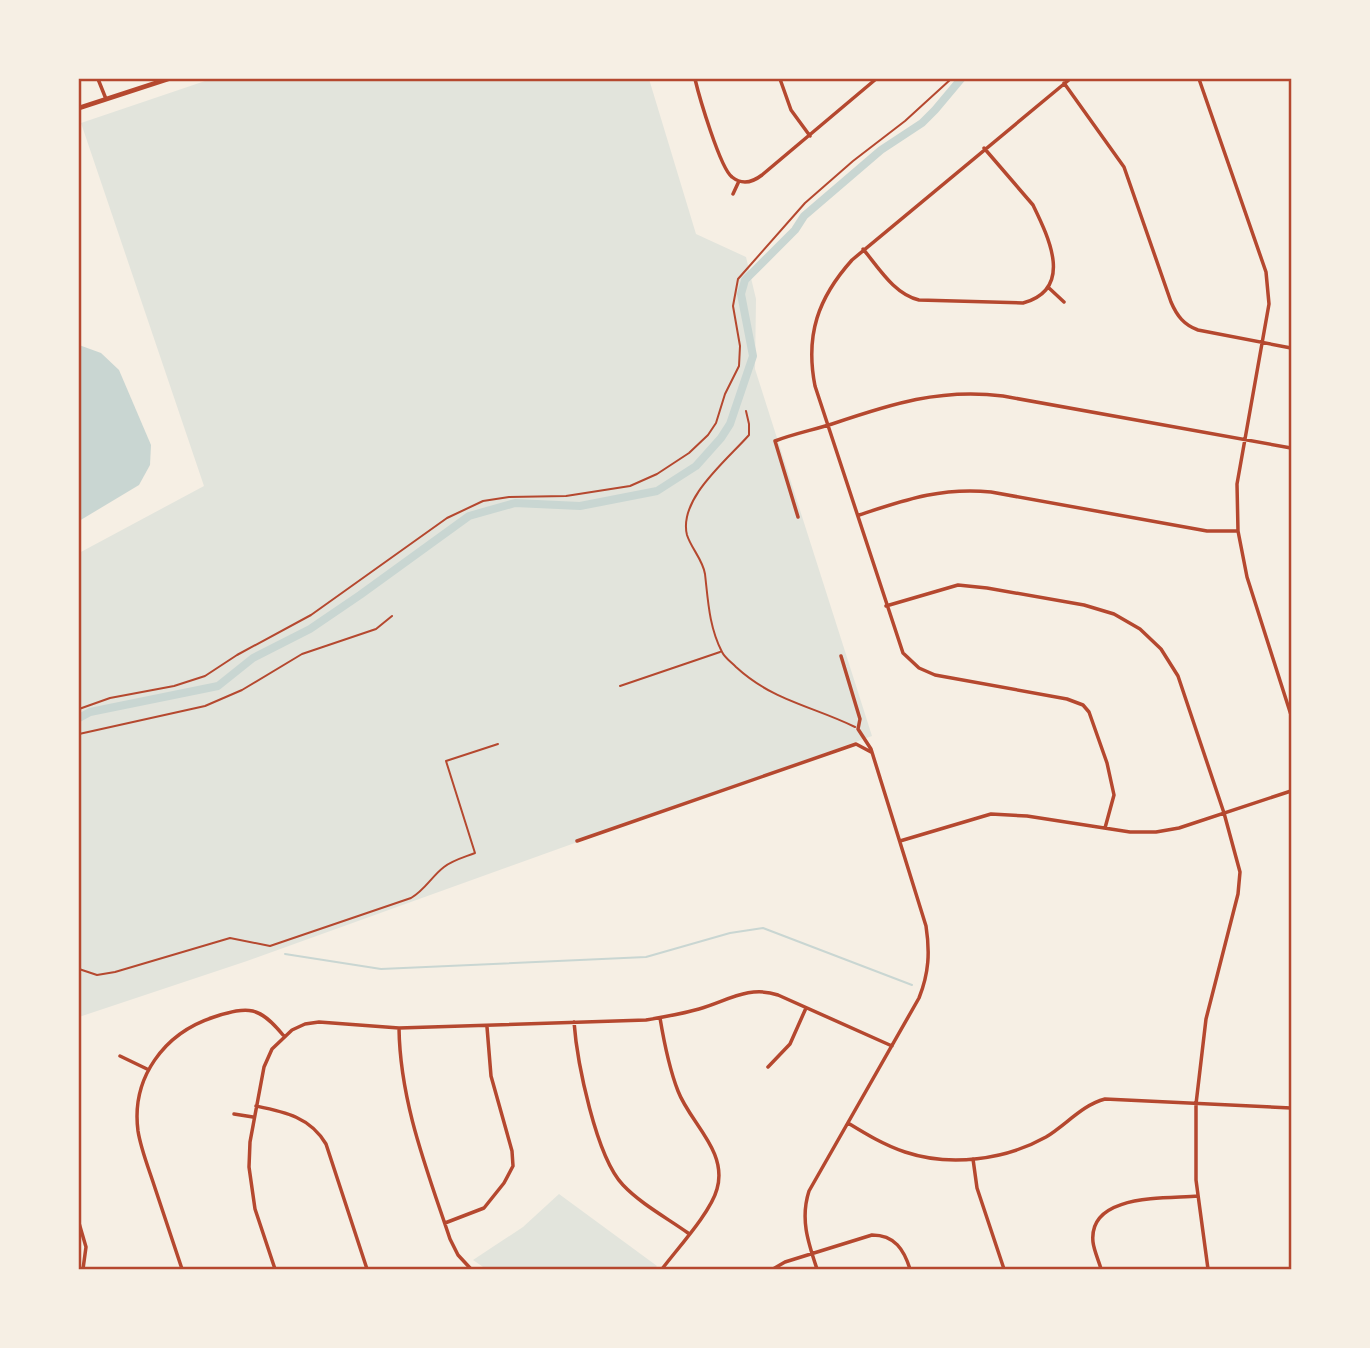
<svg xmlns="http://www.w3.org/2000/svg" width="1370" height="1348" font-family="'Sofia Sans Condensed',sans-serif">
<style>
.green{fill:#e2e4dc}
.water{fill:#c9d6d2}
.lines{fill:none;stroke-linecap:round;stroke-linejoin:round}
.stream{stroke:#c9d6d2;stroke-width:2}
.canal{stroke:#c9d6d2;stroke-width:8}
.path{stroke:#b5482f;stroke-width:2}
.minor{stroke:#b5482f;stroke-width:3.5}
.secondary{stroke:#b5482f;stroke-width:4.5}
.neatline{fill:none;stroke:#b5482f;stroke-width:2.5}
</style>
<rect width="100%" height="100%" fill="#f6efe4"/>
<!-- green -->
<path class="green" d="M211,79H649L696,234L746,257L756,299L755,369L872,736L247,961L79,1017V553L204,486L81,123Z
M559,1194L657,1266L654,1269H486L473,1260L523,1227Z"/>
<!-- water -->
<path class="water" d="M79,345L101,353L119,370L151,445L150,465L139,485L79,521Z"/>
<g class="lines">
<!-- stream -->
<path class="stream" d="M285,954L381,969L646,957L730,933L763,928L912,985"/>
<!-- canal -->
<path class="canal" d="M79,718L90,712L218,686L253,658L310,629L360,595L469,516L515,503L580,506L657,491L696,466L721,438L730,424L753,356L741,294L745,280L795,230L804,216L881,150L922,123L935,110L961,79"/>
<!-- path -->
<path class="path" d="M746,411L749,424V435C727,460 678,499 687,535C691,548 703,560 705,574C708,600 709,627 722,652C725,658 731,662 736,667C773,701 812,706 855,727
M620,686L720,652
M79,709L110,698L174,686L205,676L237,655L311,615L447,518L483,501L509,497L566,496L630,486L657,474L689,453L708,435L716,423L725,394L739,366L740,346L733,306L738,279L805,203L853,161L905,121L951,79
M79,734L205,706L242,690L302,654L376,629L392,616
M79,969L97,975L115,972L230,938L270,946L411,898C425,890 432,876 444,867C453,860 465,857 475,853L446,761L498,744"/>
<!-- minor -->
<path class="minor" d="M98,79L106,99
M695,79C699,96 720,168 732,177C742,185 753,182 762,175L876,79
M780,79L791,110L810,136
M1070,79L852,260C818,298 805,335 815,386L903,653L919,668L935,675L1067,699L1083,705L1089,712L1107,763L1114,795L1105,828
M1199,79L1266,272L1269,304L1237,484L1238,531L1247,577L1291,715
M1064,83L1124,167L1171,302C1177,316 1184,325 1198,330L1291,348
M733,194L739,181
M863,249C879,268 894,294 919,300L1023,303C1074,289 1049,238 1033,205L984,148
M1049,288L1064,302
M859,515C905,500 941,487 991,492L1207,531H1238
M798,517L775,441C793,434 813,430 832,424C891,404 940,388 1003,396L1291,448
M886,606L958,585L987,588L1084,605L1114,614L1140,629L1161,649L1178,676L1224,813L1240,872L1238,894L1206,1019L1196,1104V1180L1208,1269
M577,841L856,744L871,752
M900,841L991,814L1027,816L1130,832H1156L1179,828L1291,791
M660,1018C664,1042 669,1068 678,1091C690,1123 728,1151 717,1189C711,1212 677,1249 662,1269
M574,1022C577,1062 596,1157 623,1185C641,1204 667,1218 688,1233
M399,1028C400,1102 427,1170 450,1239L458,1255L471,1269
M120,1056L147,1069
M768,1067L790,1044L806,1008
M256,1106C285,1112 310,1117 326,1144L367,1269
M234,1114L253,1117
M848,1123C866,1134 884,1145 905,1152C950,1167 1005,1160 1046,1137C1066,1125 1082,1105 1105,1099L1291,1108
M973,1159L977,1188L1004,1269
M79,1223L86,1247L83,1269
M445,1223L484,1208L504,1183L513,1166L512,1151L491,1076L487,1027
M182,1269C173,1242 164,1215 155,1188C149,1169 141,1150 138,1131C131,1078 164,1033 214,1017C249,1006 259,1006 283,1035
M275,1269L255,1209L249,1167L250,1142L264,1067L272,1049L292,1030L305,1024L319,1022L399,1028L646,1020C664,1017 681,1014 699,1009C727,1001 749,985 778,995L892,1046
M773,1269L785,1262L872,1235C895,1235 904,1250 910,1269
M817,1269C808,1242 800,1219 809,1191L919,998C929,973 930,952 926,926L871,749L858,729L860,719L841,656
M1101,1269C1099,1261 1094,1251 1093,1242C1088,1193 1166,1199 1198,1196"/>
<!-- secondary -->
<path class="secondary" d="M79,108L168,79"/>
</g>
<!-- border -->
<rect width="1370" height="1348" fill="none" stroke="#f6efe4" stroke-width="161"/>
<rect x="80" y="80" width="1210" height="1188" class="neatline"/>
</svg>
